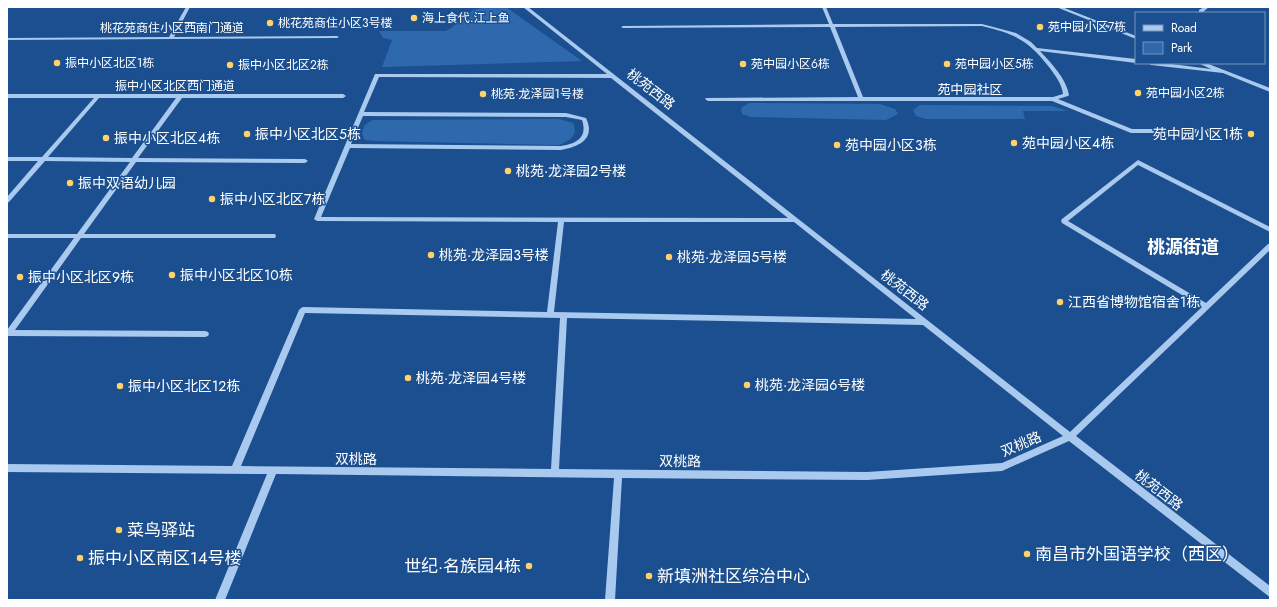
<svg xmlns="http://www.w3.org/2000/svg" width="1277" height="607" font-family="Jost,'Noto Sans SC',sans-serif">
<style>
.green{fill:#2e69ad}
.lines{fill:none;stroke-linecap:round;stroke-linejoin:round}
.minor{fill:#a9c9ee;fill-rule:evenodd}
.poi-dot{fill:#ffd166;stroke:#1b4f8f;stroke-width:1.5}
.labels{text-anchor:middle;stroke-width:3;stroke-linejoin:round;paint-order:stroke}
.far-poi-label{font-size:12px;fill:#fff;stroke:#1b4f8f;text-anchor:start}
.far-street-label{font-size:12px;fill:#fff;stroke:#1b4f8f}
.far-quarter-label{font-size:13px;fill:#fff;stroke:#1b4f8f}
.street-label{font-size:14px;fill:#fff;stroke:#1b4f8f}
.poi-label{font-size:14px;fill:#fff;stroke:#1b4f8f;text-anchor:start}
.near-poi-label{font-size:17px;fill:#fff;stroke:#1b4f8f;text-anchor:start}
.district-label{font-size:18px;font-weight:bold;fill:#fff;stroke:#1b4f8f}
</style>
<rect width="100%" height="100%" fill="#1b4f8f"/>
<!-- green -->
<path class="green" d="M486,7H506L582,61L382,67L392,40L383,38L379,31H445L450,29L473,10Z
M749,103L880,104L895,109L898,114L886,120L751,117L742,114L741,108Z
M920,105L1052,106L1068,111H1023L1025,119H926L916,116L913,110Z
M559,119L573,123C579,136 569,141 559,145L374,141L365,140L362,134L364,126L372,120Z"/>
<g class="lines">
<!-- minor -->
<path class="minor" d="M186,7H190L174,37L337,36L339,37L337,38L7,40V38L169,37Z
M523,7H528L1070,432L1202,307L1062,223L1061,221L1062,219L1138,160L1270,227V232L1138,165L1068,221L1206,303L1268,244H1270V250L1076,436L1270,586V597L1267,595L1069,441L1002,471L867,480L622,478L615,600H605L614,478L276,474L225,600H215L267,474L7,472V464L232,466L299,310L301,308L303,307L547,312L558,222L317,221L314,219L375,74H607ZM379,77L611,78L788,218L321,217L350,148L561,150C579,147 596,139 586,118L566,113L364,112ZM363,116L566,117L582,120C588,138 576,144 561,146L351,144ZM564,222H794L916,319L554,312ZM305,313L560,318L551,469L241,466ZM567,318L923,325L1063,436L1002,463L867,472L559,469Z
M822,7H826L833,24H982L1016,33L1031,42L1037,48L1136,59V63L1040,51C1051,63 1066,78 1069,95L1068,96L1058,99L1132,129H1216L1219,131L1216,133H1131L1052,101H708L705,99L706,98L858,97L830,27L623,28L621,27L623,26L829,24ZM982,26C1015,34 1028,40 1049,67C1055,75 1062,84 1063,94L1053,97H863L835,27Z
M1056,7H1062L1136,36V39Z
M1204,7H1209L1203,12H1199V10Z
M1148,63H1163L1211,69L1198,63H1206L1270,88V92L1223,73L1151,65Z
M7,94H343L346,96L343,98H182L138,158L305,159L308,161L305,163L136,162L84,234H275L276,236L275,238H81L15,330L205,331L208,332L209,334L208,336L205,337L7,336V330L74,238H7V234H77L130,162L45,161L9,202L7,203V197L38,161H7V157H42L94,98H7ZM99,98H176L132,158L48,157Z"/>
</g>
<!-- markers -->
<g class="poi-dot">
<circle cx="414" cy="18" r="4"/>
<circle cx="270" cy="23" r="4"/>
<circle cx="1040" cy="27" r="4"/>
<circle cx="57" cy="63" r="4"/>
<circle cx="743" cy="64" r="4"/>
<circle cx="947" cy="64" r="4"/>
<circle cx="230" cy="65" r="4"/>
<circle cx="1138" cy="93" r="4"/>
<circle cx="483" cy="94" r="4"/>
<circle cx="247" cy="134" r="4"/>
<circle cx="1251" cy="134" r="4"/>
<circle cx="106" cy="138" r="4"/>
<circle cx="1014" cy="143" r="4"/>
<circle cx="837" cy="145" r="4"/>
<circle cx="508" cy="171" r="4"/>
<circle cx="70" cy="183" r="4"/>
<circle cx="212" cy="199" r="4"/>
<circle cx="431" cy="255" r="4"/>
<circle cx="669" cy="257" r="4"/>
<circle cx="172" cy="275" r="4"/>
<circle cx="20" cy="277" r="4"/>
<circle cx="1060" cy="302" r="4"/>
<circle cx="408" cy="378" r="4"/>
<circle cx="747" cy="385" r="4"/>
<circle cx="120" cy="386" r="4"/>
<circle cx="119" cy="530" r="4"/>
<circle cx="1027" cy="554" r="4"/>
<circle cx="80" cy="558" r="4"/>
<circle cx="529" cy="566" r="4"/>
<circle cx="649" cy="576" r="4"/>
</g>
<g class="labels">
<!-- far-poi labels -->
<g class="far-poi-label">
<text x="422" y="22">海上食代.江上鱼</text>
<text x="278" y="27">桃花苑商住小区3号楼</text>
<text x="1048" y="31">苑中园小区7栋</text>
<text x="65" y="67">振中小区北区1栋</text>
<text x="751" y="68">苑中园小区6栋</text>
<text x="955" y="68">苑中园小区5栋</text>
<text x="238" y="69">振中小区北区2栋</text>
<text x="1146" y="97">苑中园小区2栋</text>
<text x="491" y="98">桃苑·龙泽园1号楼</text>
</g>
<!-- far-street labels -->
<g class="far-street-label">
<text x="172" y="32">桃花苑商住小区西南门通道</text>
<text x="175" y="90">振中小区北区西门通道</text>
</g>
<!-- far-quarter labels -->
<g class="far-quarter-label">
<text x="970" y="94">苑中园社区</text>
</g>
<!-- street labels -->
<g class="street-label">
<text transform="translate(651 89) rotate(38)" y="5">桃苑西路</text>
<text transform="translate(905 290) rotate(38)" y="5">桃苑西路</text>
<text transform="translate(1021 444) rotate(-23)" y="5">双桃路</text>
<text x="356" y="464">双桃路</text>
<text transform="translate(680 461) rotate(1)" y="5">双桃路</text>
<text transform="translate(1159 490) rotate(38)" y="5">桃苑西路</text>
</g>
<!-- poi labels -->
<g class="poi-label">
<text x="255" y="139">振中小区北区5栋</text>
<text x="1243" y="139" text-anchor="end">苑中园小区1栋</text>
<text x="114" y="143">振中小区北区4栋</text>
<text x="1022" y="148">苑中园小区4栋</text>
<text x="845" y="150">苑中园小区3栋</text>
<text x="516" y="176">桃苑·龙泽园2号楼</text>
<text x="78" y="188">振中双语幼儿园</text>
<text x="220" y="204">振中小区北区7栋</text>
<text x="439" y="260">桃苑·龙泽园3号楼</text>
<text x="677" y="262">桃苑·龙泽园5号楼</text>
<text x="180" y="280">振中小区北区10栋</text>
<text x="28" y="282">振中小区北区9栋</text>
<text x="1068" y="307">江西省博物馆宿舍1栋</text>
<text x="416" y="383">桃苑·龙泽园4号楼</text>
<text x="755" y="390">桃苑·龙泽园6号楼</text>
<text x="128" y="391">振中小区北区12栋</text>
</g>
<!-- near-poi labels -->
<g class="near-poi-label">
<text x="127" y="536">菜鸟驿站</text>
<text x="1035" y="560">南昌市外国语学校（西区）</text>
<text x="88" y="564">振中小区南区14号楼</text>
<text x="521" y="572" text-anchor="end">世纪·名族园4栋</text>
<text x="657" y="582">新填洲社区综治中心</text>
</g>
<!-- district labels -->
<g class="district-label">
<text x="1183" y="253">桃源街道</text>
</g>
</g>
<!-- border -->
<rect width="1277" height="607" fill="none" stroke="#ffffff" stroke-width="16"/>
<!-- legend -->
<rect x="1135" y="12" width="130" height="52" fill="#1b4f8f" stroke="#7695bc"/>
<rect x="1143" y="25" width="20" height="6" fill="#a9c9ee" stroke="#7695bc"/>
<text x="1171" y="32" font-size="12" fill="#ffffff">Road</text>
<rect x="1143" y="42" width="20" height="12" fill="#2e69ad" stroke="#7695bc"/>
<text x="1171" y="52" font-size="12" fill="#ffffff">Park</text>
</svg>
